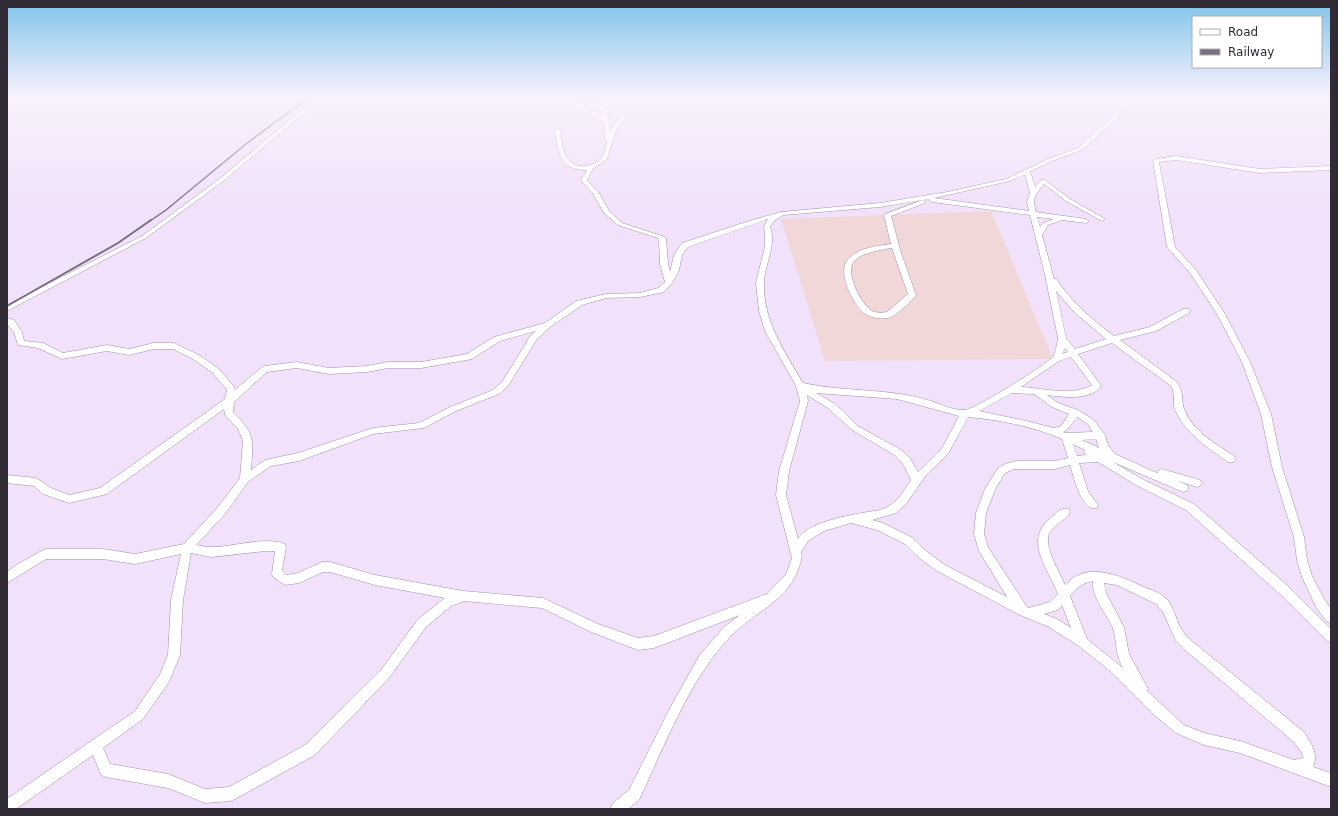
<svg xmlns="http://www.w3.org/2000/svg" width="1338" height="816" font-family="'DejaVu Sans',sans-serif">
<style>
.commercial{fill:#f1d7d8}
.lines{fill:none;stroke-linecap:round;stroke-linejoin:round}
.street-casing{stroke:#a091a8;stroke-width:1}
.street{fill:#fff;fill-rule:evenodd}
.rail-far1{stroke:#796f7f;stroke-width:1.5}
.rail{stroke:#796f7f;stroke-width:2}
</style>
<rect width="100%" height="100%" fill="#f1e1fa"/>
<!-- commercial -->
<path class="commercial" d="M991,211L1053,359L825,361L781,219Z"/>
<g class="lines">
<!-- street casing -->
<g class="street-casing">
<path id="street" d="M317,97H323L222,182L146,238L7,311V305L142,236L218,180Z
M555,97C561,97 566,101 573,102C583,103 592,103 602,105L609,117L610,131L618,120L625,114L630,115L622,122L616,131L607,159L593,169L587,180L599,193L609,211L622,223L662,236L666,238L668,264L670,272L674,255L682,243L749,221L781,212L880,203L947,192L1006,179L1048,159L1078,148L1112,117L1125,97H1131L1116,119L1082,150L1052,161L1029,172L1031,174L1035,187L1041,180H1045L1070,199L1105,219L1102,221L1100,220L1066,201L1044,184C1035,195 1032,198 1036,212L1086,219L1089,221L1086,223L1062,220L1048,225L1042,235L1054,279H1056C1072,302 1092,320 1114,336L1150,327L1183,309H1189L1190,311L1189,313L1156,331L1120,340L1177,382C1185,394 1180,400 1185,411C1194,432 1216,444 1234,456L1236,459L1234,462H1228C1207,447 1186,434 1175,410C1172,402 1176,394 1171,386L1112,343L1078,354L1100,384L1101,386C1091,401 1063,397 1047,395L1058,403L1078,410L1094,420L1105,435L1108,445L1115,454L1157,473L1159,470L1162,469L1200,480L1202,483L1200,486L1197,487L1178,481L1187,485L1188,488L1187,491L1183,492L1113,462L1142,479L1194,504L1289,587L1331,629V642L1327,641L1281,595L1186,510L1136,485L1098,462L1079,463L1088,491L1098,505L1097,508C1082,513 1073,475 1070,465L1055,469H1016L1011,470L1004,474L995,490L986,513L984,534L988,547L1027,607L1029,608L1050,602L1058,594C1047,566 1022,539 1053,516C1058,512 1062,507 1069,509L1070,512L1069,515C1063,521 1054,525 1050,532C1042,544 1060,573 1065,585C1087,560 1120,576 1144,587C1151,590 1161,593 1166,598C1175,608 1176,623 1184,633C1187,637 1190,639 1193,642L1304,732C1311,744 1319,753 1313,767L1331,773V787L1240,753L1204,745L1176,733L1153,714L1109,670L1080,647L1049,627L1020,615L937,571L918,557L905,544L877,530L851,523L824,531L808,541L801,552C803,559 800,563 798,570C787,601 753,613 732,635C691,676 664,747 639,800L628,809H610L612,804L629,790L671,706L699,656L724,627L740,615L654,648L638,650L591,632L542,608L464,601L451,606L426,627L389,678L315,755L235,799L230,801L205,803L168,788L106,777L101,775L93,755L16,809H7V799L135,711L160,674L168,655L171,600L181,554L135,564L103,559H46L7,583V572L18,564L45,549H103L135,554L184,544L217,508L240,478L243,441L238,429L225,415L224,409L107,494L69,503L43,494L34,486L7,483V475L36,478L51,488L69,495L100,488L225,399L227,390L213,373L193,359L173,349H154L129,355L107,351L62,359L38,348L18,345L14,332L7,324V318L14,320L22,332L24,341L43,343L63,353L107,345L129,349L154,343H174L199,355L219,369L234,387L235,390L262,367L265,366L297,362L329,368L367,366L388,362H421L467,354L494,337L545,323L576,301L606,294L640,293L658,288L665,282L660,264L659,240L658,238L618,225L604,213L593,194L581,180L587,170C559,170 559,153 554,130L557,128L560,130C562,139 562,153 569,160C577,170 596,167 602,157C605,152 606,147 607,142L605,140L604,122L574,106L556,100ZM582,106L598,107L603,117ZM1025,174L1030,193L1027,202L1029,211L934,198L1010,181ZM929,199L930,201L932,202L1030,215L1045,275L1058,338C1057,344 1056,353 1052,358C1042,367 976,409 965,410C952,411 937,402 924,399C884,388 843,392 803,383C785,352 763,321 764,284C764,263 777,248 770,226L774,221L783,215L880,207ZM1037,217L1054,219L1043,223L1040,227ZM768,219L764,226L765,233V246L756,283L759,311L765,331L796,386L800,401L779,471L776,495L792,558L786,574L767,594L654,636L638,638L598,624L543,598L463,591L375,575L330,562H322L298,573L287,575L282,570L286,547L285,544C264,536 234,547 212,547C207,547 201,546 196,545L225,514L248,482L271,466L299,461L373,434L424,428L456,411L499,394L508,386L537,339L550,327L582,305L606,298L640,297L664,292L673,282L679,270L682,255L688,247ZM1056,291L1074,312L1106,339L1075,349L1066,338ZM536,331L531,335L502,382L493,390L450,407L419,423L373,428L298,453L265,460L251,470C253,440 256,435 233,412L234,402L267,372L297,368L329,374L367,372L388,368H421L472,359L500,341ZM1065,348L1068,352L1062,354ZM1071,357L1092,385C1072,397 1043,388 1021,387L1059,361ZM816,393L897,399L959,416L942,448L918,472L910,458L903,451L858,426L835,404ZM1012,393L1034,394L1052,407L1069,414L1061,426L1054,428L1026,421L979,411ZM807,395L828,408L852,430L896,456L903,464L911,480C905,489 899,500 889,506C882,511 871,511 862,513C845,516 807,523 798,539L786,495L789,471L808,401ZM968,417C1000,420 1032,426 1062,439L1068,458L1055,461H1016L1005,464L998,468L985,489L976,513L974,534L979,551L1007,597L945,565L926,551L913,538L883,523L872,520L896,513L906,504L926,475L948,454ZM1077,417L1088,424L1093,432L1066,433L1063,432L1067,430ZM1096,439L1099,448L1082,440ZM1073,444L1085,450L1084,452L1086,455L1077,456ZM266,551H275L272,574L273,577L285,585L299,583L323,572H330L375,585L445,598L418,619L381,670L305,745L229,787L205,789L168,774L110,764L103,748L143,719L169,682L180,655L183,600L191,553L211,557ZM1093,581C1091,596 1106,613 1112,626C1118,641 1114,652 1123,668L1087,639L1070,596C1077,588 1082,583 1093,581ZM1104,583L1117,585L1156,604L1163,612L1176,641L1185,650L1294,742L1302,753L1303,758L1294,760L1240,741L1204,733L1184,725L1147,691L1148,689L1146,685L1129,654L1124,627L1106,593ZM1062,605L1071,628L1057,619L1044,614L1058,610Z
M1176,156L1260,169L1331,166V170L1260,173L1176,160L1159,162L1175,247L1196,270L1225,314L1250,362L1271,414L1282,467L1304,537L1307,560L1312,576L1324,599L1331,609V623L1327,622L1316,607L1302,577L1297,560L1294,537L1272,467L1261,414L1242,362L1217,314L1190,273L1167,247L1153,161L1156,159Z
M923,200L926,202L925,203L891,216L901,253L916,295C912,300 897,315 891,317C883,320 870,318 864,313C852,303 837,272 848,259C858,248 877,246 891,244L884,215L885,214ZM892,248L908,294L887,312C882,313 876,313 872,311C861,304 844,272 854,261C863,252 880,250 892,248Z"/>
</g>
<!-- street -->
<use href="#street" class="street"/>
<!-- rail-far1 -->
<path class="rail-far1" d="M150,221L166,210L246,144L309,97"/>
<!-- rail -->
<path class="rail" d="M7,306L118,243L151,220"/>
</g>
<!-- sky -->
<linearGradient id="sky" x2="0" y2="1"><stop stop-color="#7fc4eb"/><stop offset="0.46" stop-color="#f9f2fd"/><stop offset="1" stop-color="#f9f2fd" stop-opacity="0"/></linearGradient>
<rect width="1338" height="211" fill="url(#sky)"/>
<!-- border -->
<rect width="1338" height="816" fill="none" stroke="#312b35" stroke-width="16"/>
<!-- legend -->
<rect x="1192" y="16" width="130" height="52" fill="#ffffff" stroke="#adaaae"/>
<rect x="1200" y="29" width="20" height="6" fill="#ffffff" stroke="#adaaae"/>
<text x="1228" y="36" font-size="12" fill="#312b35">Road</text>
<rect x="1200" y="49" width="20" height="6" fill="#796f7f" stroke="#adaaae"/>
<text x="1228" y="56" font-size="12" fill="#312b35">Railway</text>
</svg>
